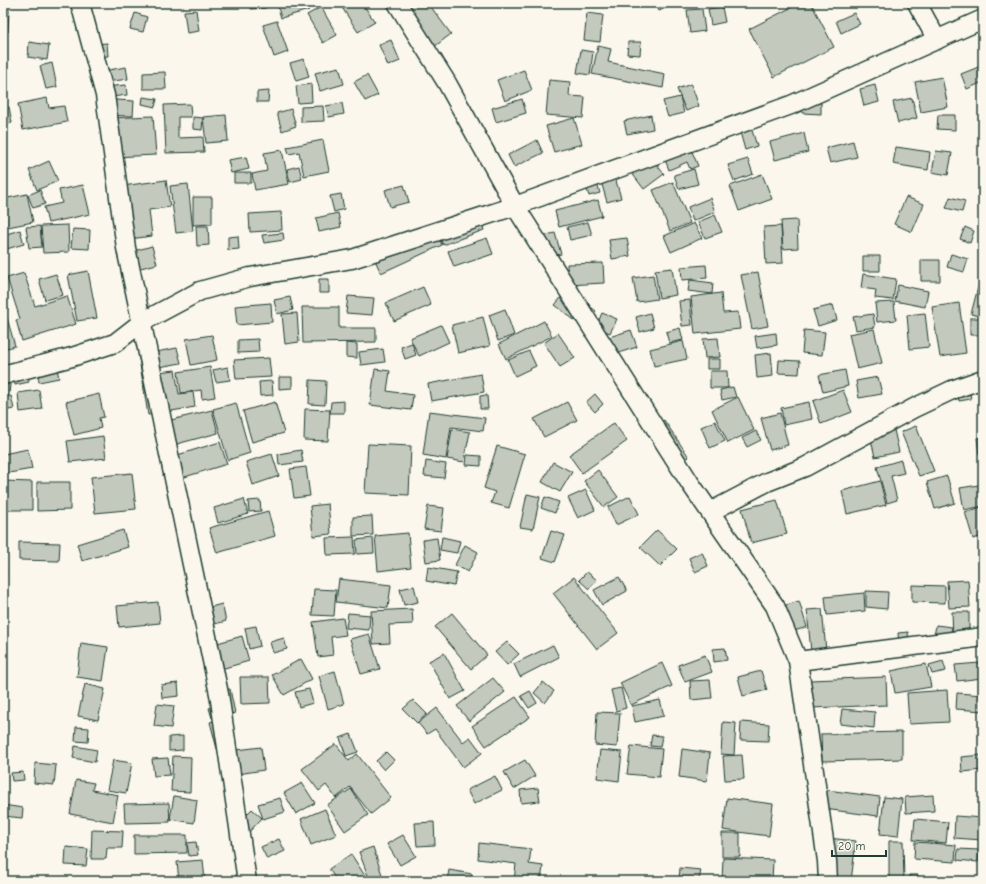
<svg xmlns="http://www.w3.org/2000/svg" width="986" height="884" font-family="'Comic Neue',sans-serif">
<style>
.building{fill:#c4c9be;stroke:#1f3d34}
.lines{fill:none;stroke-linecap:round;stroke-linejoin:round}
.street-casing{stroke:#1f3d34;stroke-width:21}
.street{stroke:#fbf7ec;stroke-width:18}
</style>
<rect width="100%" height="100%" fill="#fbf7ec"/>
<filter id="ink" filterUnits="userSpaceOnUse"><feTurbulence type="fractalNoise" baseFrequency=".025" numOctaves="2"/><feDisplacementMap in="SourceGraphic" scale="8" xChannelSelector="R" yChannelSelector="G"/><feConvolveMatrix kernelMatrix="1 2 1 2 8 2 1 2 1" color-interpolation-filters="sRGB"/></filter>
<g filter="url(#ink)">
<!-- building -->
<path class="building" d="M250,3H265L266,8L251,9Z
M281,3H306L309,10L281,18L277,4Z
M339,3H362L375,22L358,32Z
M394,3H428L451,34L430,50Z
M656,3H669L670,6L659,11Z
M800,3H811L834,47L774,77L749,29Z
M321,7L337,35L323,43L307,15Z
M722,7L725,22L711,25L708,9Z
M3,8L9,9L8,32H3Z
M702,9L705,31L690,33L687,10Z
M196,10L199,31L187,33L184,11Z
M135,13L147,17L143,32L130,29Z
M587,13L603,15L600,42L584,40Z
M854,13L860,24L841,33L836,21Z
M277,21L288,52L274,57L263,25Z
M391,40L400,61L388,66L379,45Z
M29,42L49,45L47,60L28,57Z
M628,42H641L640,55L627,54Z
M107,43L108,56L86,58L85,45Z
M598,46L611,49L608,62L665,74L663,88L592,74Z
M581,50L593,52L590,75L577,73Z
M304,59L309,77L296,81L290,63Z
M88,62L103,71L126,67L128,79L92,84Z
M52,63L57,87L46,89L40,66Z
M981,66L983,70V82L967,89L961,74Z
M339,67L344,84L320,91L315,73Z
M524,70L532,90L505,101L497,80Z
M165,72L166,89H143V73Z
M367,75L378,95L365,101L354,82Z
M942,77L948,107L921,112L915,82Z
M549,80L570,82L569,96L585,97L583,118L546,115Z
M311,84L312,102L298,103L296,86Z
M691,84L699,106L686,111L677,89Z
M126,85L127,95L105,98L103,87Z
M875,85L879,102L864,106L860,89Z
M269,91L268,102H257V92Z
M143,97L157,99L155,107L142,104Z
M680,97L684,113L668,117L663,101Z
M47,98L49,108L64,106L67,122L23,130L18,104Z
M912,98L917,118L898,123L893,102Z
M100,99L134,101L133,116L99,115Z
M522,99L526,113L496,122L492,108Z
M803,102L821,103V114L802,113Z
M342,103L344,114L329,117L326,106Z
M190,104L191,117H178V138L203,137L204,152L166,153L164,105Z
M323,106L324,121L301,122V107Z
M9,107L12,123L3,125V108Z
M291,109L296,126L282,131L277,113Z
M226,115L228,141L206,143L203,117Z
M651,115L653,129L627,134L624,121Z
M747,115L757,146L745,150L740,132Z
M938,115H955V130L937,129Z
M153,116L156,155L113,157L110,118Z
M193,117L203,118L202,130L193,129Z
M574,118L582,144L554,152L546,126Z
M804,133L808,152L775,160L770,142Z
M685,135L698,166L690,169L687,162L669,170L660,146Z
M323,140L329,171L304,176L299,152L289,154L287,147Z
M537,140L543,153L514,167L508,155Z
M853,141L857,157L830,163L826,148Z
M896,147L930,152L928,170L893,164Z
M644,149L664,174L644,189L631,172L629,160Z
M282,150L289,184L255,190L252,174L267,171L264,153Z
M936,151L952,153L948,175L932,172Z
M246,157L249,169L231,173L228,160Z
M748,159L753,174L734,181L728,165Z
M49,161L58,181L37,190L29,170Z
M299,166L302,179L290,182L287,169Z
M612,167L621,198L607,202L598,171Z
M694,169L698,184L679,189L674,175Z
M234,173H251V183H234Z
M762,174L772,199L739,211L730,186Z
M166,180L170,207L149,210L152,236L130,239L115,187Z
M596,180L600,193L589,196L585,183Z
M673,182L690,223L670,231L653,190Z
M188,184L193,231L176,233L170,186Z
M83,185L90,214L48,223L44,207L62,203L59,190Z
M404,185L409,202L390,207L385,190Z
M40,190L45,204L33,208L28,195Z
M27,194L33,222L3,228V199Z
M341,194L344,209L334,212L330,196Z
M193,197H212V224L193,225Z
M906,197L924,204L912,232L894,224Z
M950,197L965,201L962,212L946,208Z
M710,198L715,212L693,221L688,207Z
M598,200L602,216L559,227L555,211Z
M281,212L282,230L250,232L249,214Z
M477,212L484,230L443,245L436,227Z
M338,213L341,227L319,232L316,218Z
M715,215L722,232L705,238L698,222Z
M797,220L798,248L783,249L781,221Z
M588,222L592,235L570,240L567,227Z
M694,223L702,238L671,252L664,236Z
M68,225L69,252L43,253L41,226Z
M40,226L42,247L29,248L26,227Z
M196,226H208L209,245L197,246Z
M781,226L783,263L766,264L764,227Z
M965,227L974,231L970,243L960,239Z
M434,228L442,245L381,273L373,256Z
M73,229L90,230L89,249L71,248Z
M20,230L24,244L3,250V235Z
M283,233L284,240L264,243L262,235Z
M555,233L561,254L544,259L538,237Z
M238,236L239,249L228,250V237Z
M487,238L493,254L454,267L448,251Z
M627,238L630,256L612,259L609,240Z
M152,246L157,264L124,272L119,255Z
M951,254L968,259L964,272L947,267Z
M863,256H880V271H863Z
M921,260H940V281H921Z
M603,263L604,283L568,285L567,264Z
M706,265L707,278L682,280L681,267Z
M672,268L676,295L659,298L655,270Z
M983,268V317L971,314Z
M88,271L97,318L77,321L68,275Z
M758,272L768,326L752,329L741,275Z
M24,273L35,306L67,296L76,324L22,341L16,320L20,319L7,278Z
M56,274L63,295L45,300L39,279Z
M863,274L896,279L893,300L875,298L876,290L861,288Z
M653,275L657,299L637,302L633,278Z
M319,279H329V293H319Z
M690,280L713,283L712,294L688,291Z
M898,285L928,291L925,307L895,301Z
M423,287L431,305L394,321L386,303Z
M568,289L596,311L583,327L555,305Z
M721,293L723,313L738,312L740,329L695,334L691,297Z
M348,296L374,298L372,315L346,313Z
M290,297L293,310L277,314L274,300Z
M690,300L692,325L682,326L679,301Z
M894,302L896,320L877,322L875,303Z
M271,303L272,322L237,325L235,306Z
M959,303L966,353L940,357L932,307Z
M3,304L15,346L3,349Z
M833,305L837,320L818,326L813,310Z
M302,307H339V328H376V342L303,343Z
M505,309L514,335L498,341L489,315Z
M297,313L299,342L285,344L282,314Z
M602,313L617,319L610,333L596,327Z
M650,313L654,328L640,332L636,317Z
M925,313L929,347L910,349L907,315Z
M873,314L875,327L856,330L853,317Z
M483,317L490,346L458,353L452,325Z
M970,318H983V335H970Z
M544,321L552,336L506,359L499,344Z
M441,325L449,342L419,356L410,338Z
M680,328L683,340L669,343L666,332Z
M874,329L882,363L857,369L849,334Z
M631,330L637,347L606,357L600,340Z
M804,330L825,332L822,355L802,353Z
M558,333L575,358L560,367L544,343Z
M776,333L777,345L757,348L755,336Z
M212,335L217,360L191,365L186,339Z
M718,338L720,357L705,358L703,339Z
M258,339L259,352L238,353V340Z
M683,341L687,359L654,366L650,349Z
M346,343L357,344V358L346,357Z
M412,343L416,355L405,359L401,347Z
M177,348L181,363L159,367L156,352Z
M156,349L159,372L175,370L179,394L193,392L195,407L148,415L138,352Z
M383,349L385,362L361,365L359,352Z
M529,351L536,366L515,376L508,360Z
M771,353L773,376L757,378L755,355Z
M54,356L59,378L39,382L35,360Z
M269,358L271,377L236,379L234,360Z
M707,359H720V369H707Z
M779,360L800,361L799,374L778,373Z
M26,362L29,382L15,385L12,364Z
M210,367L215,397L202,399L201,390L181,393L178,372Z
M228,367L230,380L216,382L213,370Z
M375,369L390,371L387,391L413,395L411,410L370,405Z
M845,370L848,386L823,392L819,375Z
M710,371H727L728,388H710Z
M3,373L11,374L9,395H3Z
M481,374L484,392L431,401L428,384Z
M279,377H292V388L279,389Z
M878,377L882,394L859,398L856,381Z
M310,380L326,381L325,405L309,404Z
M272,381L273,395L260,396L259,382Z
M968,384L971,399L959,401L956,387Z
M733,387L736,397L722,400L720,390Z
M39,390L42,409L20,412L18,393Z
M843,390L852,412L821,424L813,401Z
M99,394L104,417L99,418L101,428L74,435L66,402Z
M595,394L603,404L595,412L586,402Z
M487,395L488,409H480V396Z
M11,396L14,409L3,411V397Z
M738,397L754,430L728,443L712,410Z
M344,401V413H330L331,402Z
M275,402L284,433L252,442L243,411Z
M567,402L577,420L544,437L534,419Z
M809,402L812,419L784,425L781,408Z
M236,403L250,453L228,460L213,409Z
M305,409L330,410L328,441L304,440Z
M212,410L218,433L169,446L163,422Z
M429,411L485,418L483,431L451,427L446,459L423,455Z
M780,413L788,445L770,450L761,418Z
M664,420L689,457L674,468L649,431Z
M715,421L725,441L710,448L701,427Z
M614,423L627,441L582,473L569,455Z
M916,426L934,471L919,476L901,432Z
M452,429L470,432L464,462L447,459Z
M894,430L899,452L875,457L870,435Z
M756,431L761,440L747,447L742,438Z
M103,436L106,458L70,462L67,441Z
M983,437V453L979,454L977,438Z
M220,442L227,464L178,479L171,457Z
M368,444L411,446L409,495L365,493Z
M497,446L525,454L509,508L491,503L495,492L484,488Z
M28,449L32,469L3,474V454Z
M301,450L303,462L279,465L278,454Z
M272,454L279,476L253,485L246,462Z
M467,455L481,456V466L466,465Z
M901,460L904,473L891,476L897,500L887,503L877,467Z
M426,461L446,464L444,478L424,476Z
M553,462L572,472L560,492L542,482Z
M306,467L310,496L294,498L290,469Z
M598,470L618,497L604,507L584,481Z
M132,473L136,509L95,513L91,477Z
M947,476L955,503L935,509L927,482Z
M3,481L32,482V510H3Z
M880,481L886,505L847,514L842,491Z
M37,482H70V510L37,511Z
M979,485L983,506L964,510L960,488Z
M586,490L595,510L578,518L568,498Z
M527,494L540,497L533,529L520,527Z
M630,496L639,514L616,525L608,507Z
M545,497L559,502L555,513L541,508Z
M244,499L248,514L218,523L214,508Z
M260,500L261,511L249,512L248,501Z
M777,500L787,534L751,543L742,509Z
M328,504L331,534L313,536L310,506Z
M428,506L444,508L441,531L424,529Z
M982,507L983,510V536L973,539L965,512Z
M268,511L275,536L217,553L209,528Z
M372,516L373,535L353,536V517Z
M123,530L128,547L82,561L77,544Z
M657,530L677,549L660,566L640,547Z
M551,531L565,535L555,562L542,558Z
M408,533L411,567L378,571L375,536Z
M354,537L355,554L327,555L326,538Z
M442,537L460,541L457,553L440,550Z
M373,538L374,553L357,554L356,540Z
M437,538L440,560L426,562L423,540Z
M19,542L60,543L59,561L19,560Z
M465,545L478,552L468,572L455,565Z
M702,552L708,566L695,572L689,558Z
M428,567L457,572L454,586L426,581Z
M3,568H6L3,625Z
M587,572L597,580L589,589L579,580Z
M574,577L618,633L597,649L553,593Z
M619,577L627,591L602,605L594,590Z
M339,579L391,585L388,608L336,602Z
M968,580L970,607L949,608L947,581Z
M912,585L945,586V603L912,602Z
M414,586L418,602L404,605L400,589Z
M314,589L336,590L334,616L312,615Z
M866,591L888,592L887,609L866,607Z
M864,593L865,611L827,615L825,597Z
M799,601L807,627L791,632L783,606Z
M158,602L160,623L119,627L117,606Z
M222,604L226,621L211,625L207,608Z
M412,609L413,624L389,625L390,643L373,644L371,611Z
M822,609L826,651L811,652L807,610Z
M952,612H969V638H953Z
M348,613L370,615L369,630L346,628Z
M452,613L487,655L471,669L435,627Z
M343,618L346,635L331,637L333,655L318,657L313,622Z
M936,625L952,627L950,640L934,637Z
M256,626L260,646L249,649L245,628Z
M908,632L909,643L899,644L898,633Z
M369,634L380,669L361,674L350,639Z
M242,636L249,661L221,669L214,644Z
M284,638L287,649L273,653L270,642Z
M507,642L519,654L507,665L495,652Z
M81,643L108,647L103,681L77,677Z
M553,645L559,657L520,677L514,664Z
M725,648L727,660L714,662L713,649Z
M444,653L465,691L450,699L429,661Z
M705,655L712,672L685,682L678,665Z
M301,659L312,679L284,695L272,675Z
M943,661L946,671L932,674L929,665Z
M662,663L672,686L631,705L620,683Z
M980,663L982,678L957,681L955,665Z
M926,664L931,687L895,693L891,671Z
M335,671L344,704L328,709L319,676Z
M761,671L767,690L743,696L738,677Z
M240,677H269L270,703L241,704Z
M886,677L887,705L810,708V680Z
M493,678L505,692L469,721L457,706Z
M710,680L712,698L691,700L690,681Z
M543,682L554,691L545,703L534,693Z
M178,683L179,696L162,698L161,685Z
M85,684L105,689L98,720L78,716Z
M621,688L626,708L616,711L611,690Z
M230,689L235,713L212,718L209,708L219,706L216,692Z
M309,689L313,703L299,707L295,692Z
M947,690L949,722L909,724L907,693Z
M530,691L537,703L529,708L521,696Z
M957,693L983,695V711L956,709Z
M516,697L530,717L486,746L472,726Z
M413,700L427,714L417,723L403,709Z
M660,700L664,716L635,722L632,706Z
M157,704L174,706L171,728L154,726Z
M437,708L463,742L470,737L482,753L463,767L435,729L427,734L418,723Z
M842,709L875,712L874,728L840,724Z
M597,712L620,713L617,747L595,745Z
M223,719L230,746L217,749L210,722Z
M723,722L736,723L734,755L721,754Z
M741,722L769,724L768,741L740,740Z
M76,727L89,728L88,742L75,741Z
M902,732V759L822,761L821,734Z
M351,734L358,752L346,756L340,738Z
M652,735L662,736L660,747L650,746Z
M183,736V750L169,751V737Z
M336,744L349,761L357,754L391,798L371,814L350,787L336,798L326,785L319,791L302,769Z
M75,746L97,750L95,762L73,758Z
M631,746L662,749L659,777L627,774Z
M261,747L264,770L224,776L221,752Z
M682,749L710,753L707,781L679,777Z
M600,750L622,752L619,781L597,778Z
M386,752L394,760L384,770L376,761Z
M742,755L744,779L725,780L723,756Z
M982,755L983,770L962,772L961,757Z
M173,756L191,757L190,792L171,791Z
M168,758L170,775L154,776L152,759Z
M113,760L132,763L126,793L107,790Z
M525,760L535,776L514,789L504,772Z
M35,763L56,765L54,785L34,783Z
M23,772L24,780L12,781L11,773Z
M495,776L502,790L474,804L467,790Z
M76,780L94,783L92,790L118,795L113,822L70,814Z
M302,783L315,803L296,814L284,793Z
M538,788L540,801L521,803L520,790Z
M351,789L368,815L345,831L327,805Z
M827,790L880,797L878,816L824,809Z
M933,795L934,811L906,813L905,797Z
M174,796L197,800L194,823L170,819Z
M884,797L902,799L898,836L880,834Z
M280,798L285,812L263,819L258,804Z
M727,798L773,804L769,836L723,830Z
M169,803L170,822L125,823L124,804Z
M3,805L23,808L22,818L3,816Z
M252,809L262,818L249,832L239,822Z
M325,809L336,835L311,845L301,819Z
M955,816L983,818L982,840L954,838Z
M915,819L948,822L946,843L913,840Z
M434,822L435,845L417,846L415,823Z
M92,830L123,831L122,848H107L106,859H91Z
M722,833H740V857H722Z
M134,835H187V853L134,854Z
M403,835L416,856L400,865L387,844Z
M828,838L856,841L851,881H828Z
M279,839L285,851L267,859L261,847Z
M889,841H903L904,881H889Z
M196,842L198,855L189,856L187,843Z
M915,842L956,845L955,862L914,859Z
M479,843L531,849L529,864L543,866L541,881H514L516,864L478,859Z
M66,847L88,849L86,866L65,865Z
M373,847L384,881H370L359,852Z
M958,849L979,850L978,862L957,860Z
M351,854L367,879L364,881H337L329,869Z
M723,858L773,860L772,881H722Z
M203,860L205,881H179L177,862Z
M680,868L701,870L699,881H679Z
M449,870L472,874L471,881H447Z
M909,875H918V881H909Z"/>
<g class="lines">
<!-- street casing -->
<g class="street-casing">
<path id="street" d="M80,3L105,95L126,248L219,694L247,881
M397,3L447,83L515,206L690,483L775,606L798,661L827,861L828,881
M917,3L937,40
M3,375L72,357L115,343L142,322L200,291L250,277L352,259L515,206L791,105L983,19
M710,512L767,482L805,467L914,408L952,390L983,379
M798,661L983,637"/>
</g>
<!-- street -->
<use href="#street" class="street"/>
</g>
</g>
<!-- margin -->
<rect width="986" height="884" fill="none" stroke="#fbf7ec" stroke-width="16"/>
<rect x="8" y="8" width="970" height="868" fill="none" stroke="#1f3d34" stroke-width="1.5" filter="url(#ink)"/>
<!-- scale -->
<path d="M832 850v6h54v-6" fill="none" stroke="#1f3d34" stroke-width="2"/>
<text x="838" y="850" font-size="12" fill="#1f3d34" stroke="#fbf7ec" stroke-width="3" paint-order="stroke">20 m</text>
</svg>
